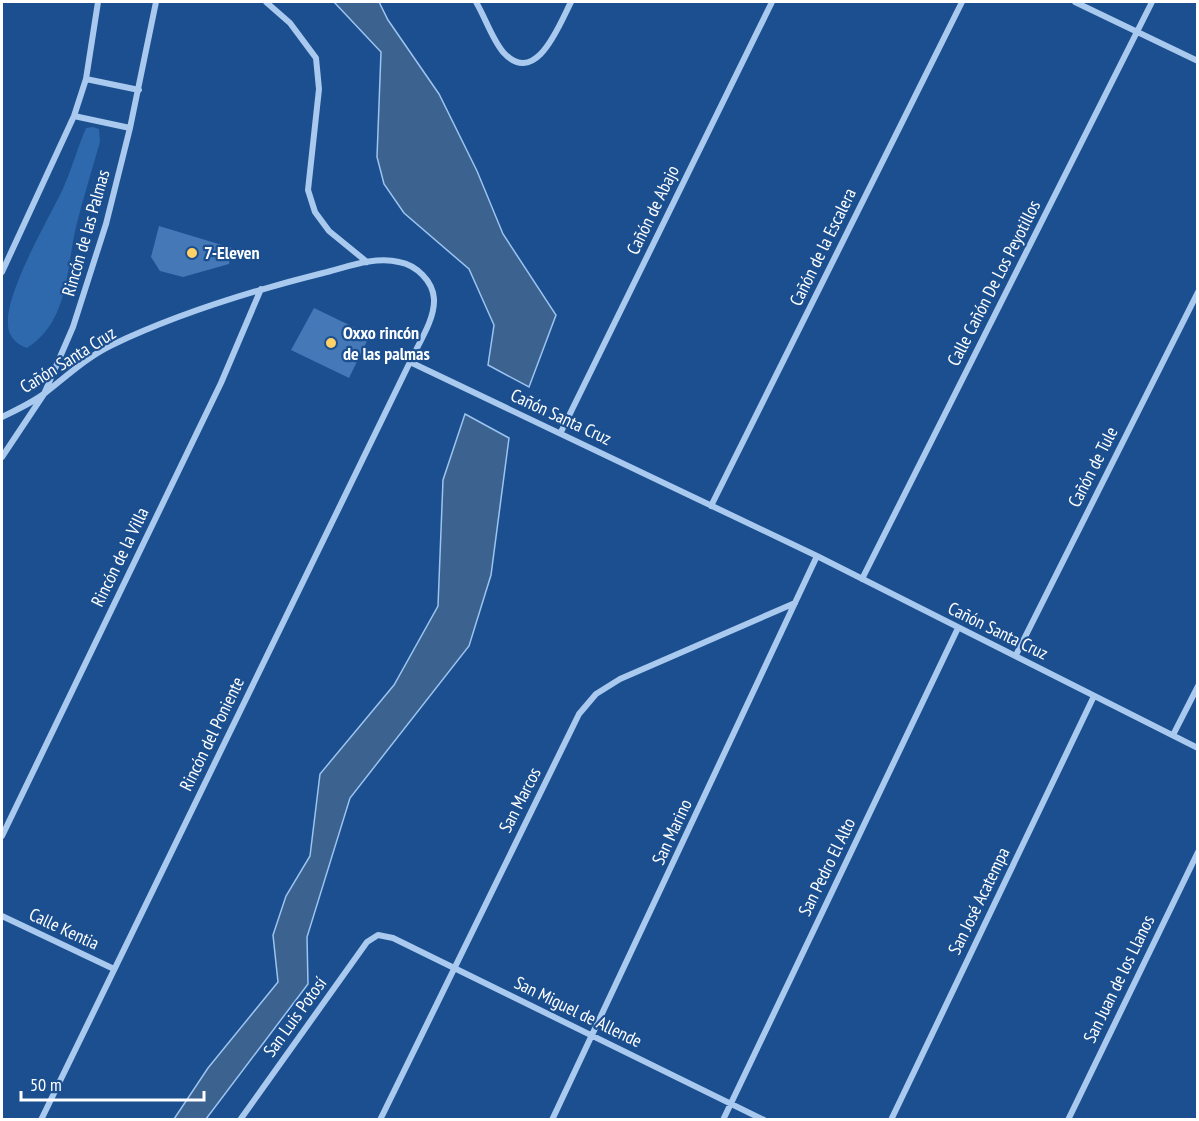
<svg xmlns="http://www.w3.org/2000/svg" width="1199" height="1121" font-family="'PT Sans Narrow',sans-serif">
<style>
.green{fill:#2e69ad}
.water{fill:#3c6290;stroke:#9cc4f0;stroke-width:1.5}
.building{fill:#4478b7}
.lines{fill:none;stroke-linecap:round;stroke-linejoin:round}
.minor{stroke:#a9c9ee;stroke-width:6}
.poi-dot{fill:#ffd166;stroke:#1b4f8f;stroke-width:2}
.labels{text-anchor:middle;stroke-width:4.5;stroke-linejoin:round;paint-order:stroke}
.street-label{font-size:18px;fill:#fff;stroke:#1b4f8f}
.poi-label{font-size:18px;font-weight:bold;fill:#fff;stroke:#1b4f8f;text-anchor:start}
</style>
<rect width="100%" height="100%" fill="#1b4f8f"/>
<!-- green -->
<path class="green" d="M93,127L99,129L100,142C92,170 83,198 76,227C66,270 69,321 27,348C17,345 8,336 8,325C5,294 46,223 61,193C71,172 77,149 86,128Z"/>
<!-- water -->
<path class="water" d="M334,2H379L388,20L439,94L477,171L503,234L556,315L529,387L488,365L494,325L469,269L404,213L384,184L377,157L381,52Z
M465,414L509,438L491,575L469,646L350,798L307,937L308,984L206,1119H174L208,1068L278,982L273,935L286,896L310,856L320,774L394,685L438,606L443,480Z"/>
<!-- building -->
<path class="building" d="M159,226L232,248L229,264L183,277L160,271L151,257Z
M314,308L370,335L349,378L291,350Z"/>
<g class="lines">
<!-- minor -->
<path class="minor" d="M266,2L290,23L316,58L319,89L308,190L315,212L329,231L367,262
M476,2C485,17 492,39 503,52C536,89 560,23 571,2
M1075,2L1198,61
M86,79L139,90
M74,116L130,128
M2,272L74,116L86,79L98,2
M410,362L817,556L1198,748
M2,417C16,410 32,403 45,393C67,376 87,357 112,345C179,313 251,291 323,273C347,267 375,256 399,262C416,265 433,281 434,299C435,320 418,344 410,362L41,1120
M561,432L772,2
M2,457L44,394L73,327L106,224L130,128L156,2
M711,506L962,2
M862,579L1152,2
M1016,655L1198,292
M1173,735L1198,686
M2,836L221,383L261,289
M2,916L114,969
M240,1120L367,942L378,935L393,938L764,1120
M380,1120L579,714L596,694L620,679L795,603
M552,1120L817,556
M723,1120L958,628
M891,1120L1094,696
M1068,1120L1198,852"/>
</g>
<!-- markers -->
<g class="poi-dot">
<circle cx="192" cy="253" r="6"/>
<circle cx="331" cy="343" r="6"/>
</g>
<g class="labels">
<!-- street labels -->
<g class="street-label">
<text transform="translate(653 210) rotate(-64)" y="6">Cañón de Abajo</text>
<text transform="translate(86 233) rotate(-74)" y="6">Rincón de las Palmas</text>
<text transform="translate(823 247) rotate(-64)" y="6">Cañón de la Escalera</text>
<text transform="translate(994 283) rotate(-63)" y="6">Calle Cañón De Los Peyotillos</text>
<text transform="translate(68 360) rotate(-32)" y="6">Cañón Santa Cruz</text>
<text transform="translate(561 417) rotate(25)" y="6">Cañón Santa Cruz</text>
<text transform="translate(1093 467) rotate(-63)" y="6">Cañón de Tule</text>
<text transform="translate(120 557) rotate(-64)" y="6">Rincón de la Villa</text>
<text transform="translate(998 631) rotate(26)" y="6">Cañón Santa Cruz</text>
<text transform="translate(212 734) rotate(-64)" y="6">Rincón del Poniente</text>
<text transform="translate(520 800) rotate(-63)" y="6">San Marcos</text>
<text transform="translate(672 832) rotate(-65)" y="6">San Marino</text>
<text transform="translate(827 867) rotate(-64)" y="6">San Pedro El Alto</text>
<text transform="translate(979 901) rotate(-64)" y="6">San José Acatempa</text>
<text transform="translate(64 929) rotate(25)" y="6">Calle Kentia</text>
<text transform="translate(1119 979) rotate(-64)" y="6">San Juan de los Llanos</text>
<text transform="translate(578 1012) rotate(26)" y="6">San Miguel de Allende</text>
<text transform="translate(295 1017) rotate(-54)" y="6">San Luis Potosí</text>
</g>
<!-- poi labels -->
<g class="poi-label">
<text x="204" y="259">7-Eleven</text>
<text x="343" y="339">Oxxo rincón<tspan x="343" dy="21">de las palmas</tspan></text>
</g>
</g>
<!-- border -->
<rect width="1199" height="1121" fill="none" stroke="#ffffff" stroke-width="6"/>
<!-- scale -->
<path d="M21 1091v9h183v-9" fill="none" stroke="#ffffff" stroke-width="3"/>
<text x="30" y="1091" font-size="18" fill="#ffffff" stroke="#1b4f8f" stroke-width="4.5" paint-order="stroke">50 m</text>
</svg>
